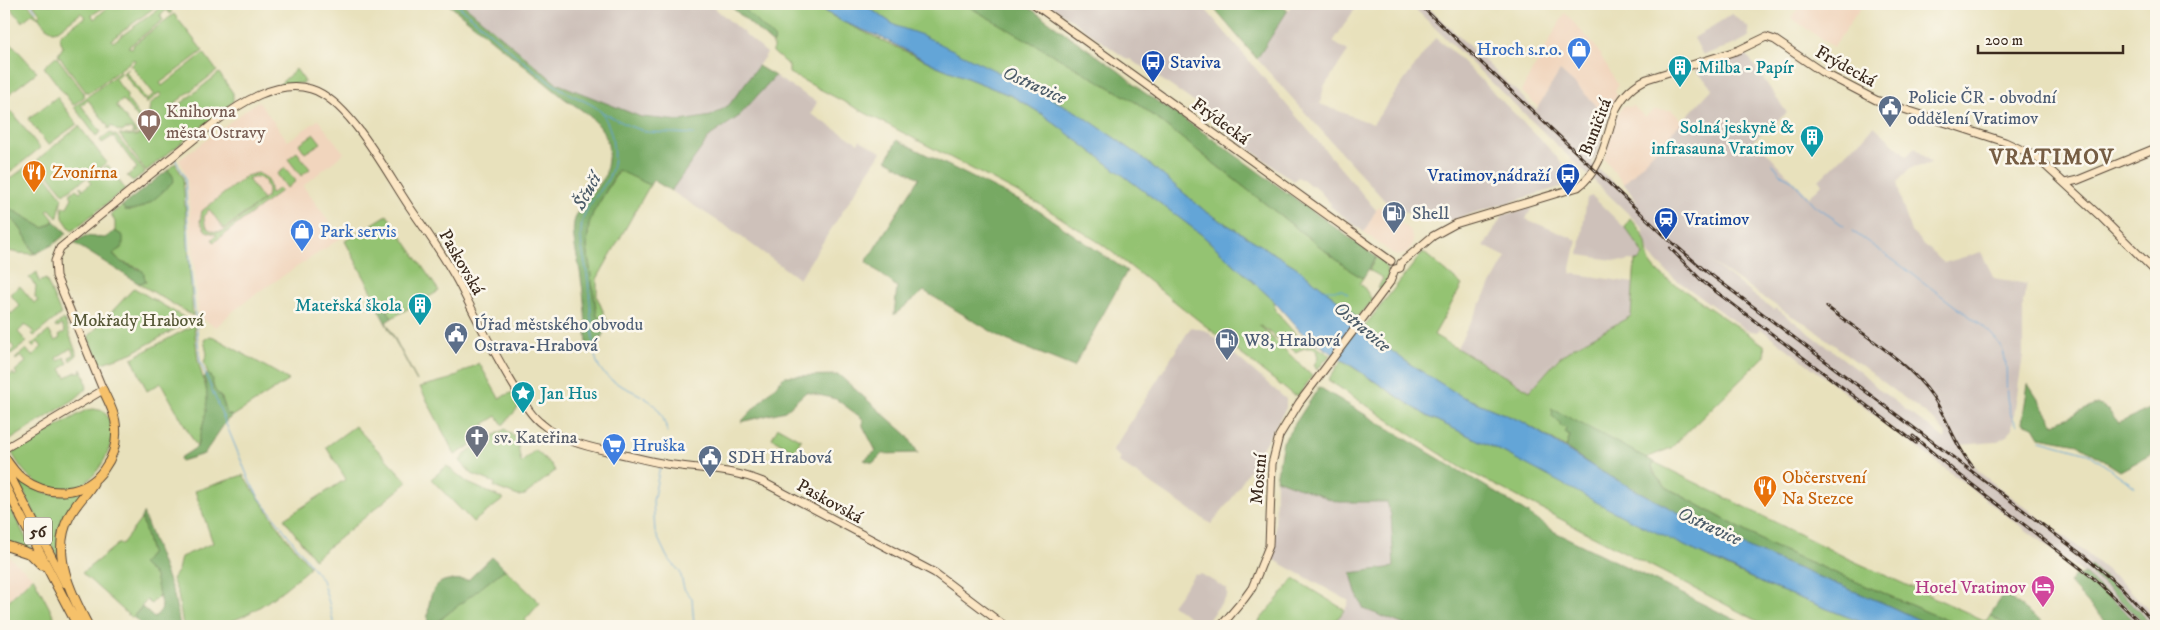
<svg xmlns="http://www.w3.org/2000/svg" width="2160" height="630" font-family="'IM FELL DW Pica',serif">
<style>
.built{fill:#f1d5bd}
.industrial{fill:#cec1ba;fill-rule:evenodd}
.green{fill:#94c372;stroke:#687648;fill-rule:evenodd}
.forest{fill:#77a964;stroke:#596a41}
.water{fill:#63a5d7;stroke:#4f687a}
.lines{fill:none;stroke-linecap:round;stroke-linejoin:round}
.stream{stroke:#63a5d7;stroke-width:1}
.secondary-casing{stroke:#554536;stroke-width:9}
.trunk-casing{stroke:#554536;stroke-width:10}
.motorway-casing{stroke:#554536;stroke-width:11}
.secondary{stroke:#fbe6c4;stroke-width:7}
.trunk{stroke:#f6c16b;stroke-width:8}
.motorway{stroke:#f6c16b;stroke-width:9}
.rail-casing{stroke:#3b2a1e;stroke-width:3}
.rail{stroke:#fbf7ec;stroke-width:1;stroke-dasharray:4;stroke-linecap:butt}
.labels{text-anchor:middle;stroke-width:5;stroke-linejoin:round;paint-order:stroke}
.shield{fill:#fbf7ec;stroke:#75685c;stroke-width:1}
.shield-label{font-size:16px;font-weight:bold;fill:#3b2a1e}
.shop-label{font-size:18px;fill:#366cbe;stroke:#fbf7ec;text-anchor:start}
.transit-label{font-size:18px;fill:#164399;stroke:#fbf7ec;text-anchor:start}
.street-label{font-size:18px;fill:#3b2a1e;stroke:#fbf7ec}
.culture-label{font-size:18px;fill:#0d838f;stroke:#fbf7ec;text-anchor:start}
.service-label{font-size:18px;fill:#4e5e75;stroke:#fbf7ec;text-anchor:start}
.education-label{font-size:18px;fill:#785e54;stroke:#fbf7ec;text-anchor:start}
.food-label{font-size:18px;fill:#c56008;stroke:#fbf7ec;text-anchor:start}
.park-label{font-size:18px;fill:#565837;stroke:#fbf7ec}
.worship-label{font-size:18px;fill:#5b616d;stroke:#fbf7ec;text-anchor:start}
.hotel-label{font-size:18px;fill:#b23c85;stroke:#fbf7ec;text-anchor:end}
.water-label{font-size:19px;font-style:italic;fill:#4b5b68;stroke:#fbf7ec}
.district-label{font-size:22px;font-weight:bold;letter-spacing:1px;fill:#765d43;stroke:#fbf7ec}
</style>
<rect width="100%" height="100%" fill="#fbf7ec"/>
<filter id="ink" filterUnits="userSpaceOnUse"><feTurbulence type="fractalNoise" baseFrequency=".02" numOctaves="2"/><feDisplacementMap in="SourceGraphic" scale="10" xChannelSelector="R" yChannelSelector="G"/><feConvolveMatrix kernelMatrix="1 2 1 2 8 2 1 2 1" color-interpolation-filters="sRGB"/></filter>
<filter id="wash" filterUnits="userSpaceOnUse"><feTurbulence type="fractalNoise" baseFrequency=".0096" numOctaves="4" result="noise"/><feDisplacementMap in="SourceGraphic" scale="20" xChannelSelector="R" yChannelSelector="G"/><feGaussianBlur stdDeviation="1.12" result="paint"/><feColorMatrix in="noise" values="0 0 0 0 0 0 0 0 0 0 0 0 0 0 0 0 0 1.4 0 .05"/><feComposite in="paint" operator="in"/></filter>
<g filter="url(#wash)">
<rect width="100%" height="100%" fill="#e8e1bc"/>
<!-- built -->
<path class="built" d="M1801,4H1859L1862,6L1833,47L1791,18Z
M1565,13L1595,46L1618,85L1615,91L1617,96L1607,119L1594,114L1560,71L1538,107L1521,91Z
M258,101L288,141L318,120L344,153L303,186L341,238L254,295L231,313L216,327L199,317L187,180L184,169L179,160Z
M1632,105L1645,117L1654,110H1671L1684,122L1624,184L1604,159L1617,115L1623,106L1631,107Z
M1378,206L1411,231L1413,244L1406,254L1396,256L1364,232Z
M4,553L32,576L4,604Z"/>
<!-- industrial -->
<path class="industrial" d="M463,4H710L767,53L758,66L817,102L811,114L858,143L860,140L881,152L799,279L732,230L671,191L710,136H666L569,94Z
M1049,4H1201L1376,210L1364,232L1330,206L1331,204L1315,186L1310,185L1298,177L1294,181L1278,170L1201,113L1204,109L1142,66L1138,65L1130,59L1128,60Z
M1292,4H1358L1333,42L1348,51L1324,87L1320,104L1373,124L1435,38L1452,51L1545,144L1569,171L1574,183L1451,220H1421L1385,201L1257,59Z
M1410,4H1425L1536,110L1560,71L1577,86L1596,105L1594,114L1607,119L1599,149L1592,164L1638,203L1624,184L1713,88L1694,69L1745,52L1787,113L1751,142L1758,148L1761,146L1809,197L1822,184L1819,180L1857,143L1863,139L1874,126L1907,156L1915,147L1931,163L1910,169L1897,182L1901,200L1911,232L1944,263L1981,252L1994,278L2027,284L2023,302V356L2012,428L2008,435L1996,442L1960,445L1980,473L2086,553L2126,586L2155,617L2156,626H2152L2121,592L2091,566L2089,570L2148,626H2140L2084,574L1761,329L1758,332L1746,330L1670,275L1649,254L1642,227ZM1709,261L1790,315L1805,323L1935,421L1946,434L1945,439L1881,391L1862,373L1776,308L1774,310Z
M1732,14L1748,27L1749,37L1733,45L1703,55L1694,38Z
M1592,196L1625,228L1641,249L1643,256L1638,261L1629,260L1627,262L1579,255L1587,198Z
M1532,207L1526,219L1577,240L1570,273L1633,283L1631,316L1574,347L1559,358L1530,391L1456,349L1506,257L1484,246L1503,215Z
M1191,327L1207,331L1286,399V408L1233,497L1211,524L1119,462L1121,458L1112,451Z
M1276,479L1338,502H1387L1391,515L1394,567L1351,574L1364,609L1407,626H1331L1345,610L1349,601L1271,558L1275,538Z
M1201,574L1227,589V596L1203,626L1172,605L1194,575Z"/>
<!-- green -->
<path class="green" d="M8,4H28L38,16L36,17L33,13L22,22Z
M33,4H82L84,6L86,4H109L92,15L94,19L112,4H159L111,40L113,42L165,4L172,12L170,14L167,10L160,15L163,20L128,47L133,48V45L174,14L203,51L160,83L162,86L204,53L217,71L175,103L178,106L219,73L233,93V102L146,171L119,134L136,136L145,131L148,132L151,130L149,112L150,104L162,95L159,93L146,104L145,101L154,94L131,65L125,71L146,99L143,100L123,73L135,61L134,59L90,92H86L58,55L63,47L60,39V35L85,17L81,13L58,30L53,31L46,27L38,16L41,14Z
M740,4H811L843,22L937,66L1012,96L1042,114L1202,235L1272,299L1277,313L1305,345L1312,344L1330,355L1317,370L1314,365L1318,358L1316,350C1309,346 1303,348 1296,352L1259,325L1312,376L1299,395H1293L1103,245L1039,204L789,73V66L773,52V44L775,39Z
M863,4H964L1010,29L1137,103L1351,271L1363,278L1359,284L1363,286L1373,301L1356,318L1349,309L1296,267L1205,211L1139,155L1080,114L1029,87L896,26Z
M12,44L37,72L4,98V50Z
M56,56L84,93V97L73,105L44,67Z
M296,69L304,80V83L279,85Z
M120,72L121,74L115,79L128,96L126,98L144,122L146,121L143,129L144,126L123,100L116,105L137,133L132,134L133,130L126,129L122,132L116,130L112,126L108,129V126L88,100L81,105L101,132L96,136L74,107Z
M57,97L77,124L48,145L28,119Z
M11,111L40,148L9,173L4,171V115Z
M79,126L107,163L64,194L40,164L38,159Z
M109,133L116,135L145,172L133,181L127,176L137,168L113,136L102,143L100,140Z
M314,134L321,143L305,153L299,144Z
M297,152L310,169L301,176L288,159Z
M33,162L37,164L62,197L58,217L57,218L50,209L47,211L54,220L44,228L4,205V183Z
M175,163L183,177L193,316L138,283L146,282L139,268L121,262L113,253L123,236L115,231V222L111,214L122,206L125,210C147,212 162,192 173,176L168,170Z
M108,165L125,189L72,231L63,218L62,207H67L72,198L70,194L76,189L80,192L82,190L80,187L81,186L84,189L91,183L89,180Z
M285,168L296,181L287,188L277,174Z
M619,170L650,185L597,279V297L607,320V325L597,316L587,247L589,223L593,213Z
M258,173L268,179L271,194L279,188L281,191L214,242L212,239L217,235L206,231L200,222L202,211L246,176ZM252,177H258L265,181L268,191L267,197L224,231C212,234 204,229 204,217L209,209L224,229L263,200L248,179Z
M4,215C20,222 27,239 34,254L18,253L4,250Z
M387,215L439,291L392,318L382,301L378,303L345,241Z
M1630,218C1637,226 1643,233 1646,243C1648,251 1646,258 1652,265C1661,278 1676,284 1688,293C1713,311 1738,327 1764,345L1765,356L1671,448L1646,458L1552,409L1553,413L1552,415L1566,428L1567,435H1570L1566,448L1523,422L1461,396L1408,363L1370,335L1364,327L1423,252L1462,285L1434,335L1530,391L1559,358L1574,347L1631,316L1635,260L1638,261L1643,256L1641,249L1625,228Z
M1376,257C1388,264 1394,280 1380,289L1378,288L1383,278L1369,270Z
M37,272L39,282L46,279L61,314L34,336L32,334L34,332L25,325L18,332L27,342L11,354L10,352L14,348L10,342L7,345L4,342V321L6,319L4,317V305L11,314L20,306L10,294L20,286L34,303L38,301L35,297L36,286L29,278Z
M134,288L190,321L132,353L99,364L88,337Z
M64,319L77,355L70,361L69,357L74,355L71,348L56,358L59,361L64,357L68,363L61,369L66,377L76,372H80L81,369L84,377H85L87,388L75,399L4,444V377L6,379L13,373L14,376L17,374L15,371L26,362L21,356L16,360L15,359L26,349L32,356L42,347L38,342L33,347L31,345L49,331L55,341L60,338L59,335L65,332L62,325L56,328L55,326Z
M194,325L198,361L208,395V407L197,447L161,383L147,391L132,358Z
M210,336L214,337L289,380L233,416L227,414L222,398L215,391L210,376L208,374L204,362L207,354L204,340Z
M1342,360L1427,416L1503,452L1727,567L1766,585L1871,626H1767L1462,468L1328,380Z
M479,363L499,398L513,392L519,404L518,408L503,425L497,416L484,424L490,434L455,455L420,387L450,379Z
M94,409L104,411C106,415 110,420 111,425C116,444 101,471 85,483C75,490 52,490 40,484C27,478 19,465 12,453L86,410Z
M355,426L408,482L314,559L284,519L346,479L326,447Z
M778,427L801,440L794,451L772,438Z
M505,429L517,439L521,463L535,450L552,465L555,471L525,495L518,496L494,487L495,483L472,474L460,461L468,451Z
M1654,462L1849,559L1986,621L1990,615L2007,626H1960L1772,546L1666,487L1656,476L1652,466Z
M447,466L468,483L504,499L473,522L431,479Z
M243,475L285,536L309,565V568C283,591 246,623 210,626C201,627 192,626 183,626L178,594L172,579L178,570L181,557L213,543L195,491Z
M21,481C46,496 58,498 86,490L60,525L58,558L19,483Z
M4,495L32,550L4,542Z
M142,518L151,553L142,564L155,576L160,595L151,604L147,600L132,618L82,573L118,544H122Z
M506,570L540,603L525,620L531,626H435L449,612L501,571Z
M33,577L59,626H4V605Z
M1294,579L1345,610L1331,626H1255Z"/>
<!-- forest -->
<path class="forest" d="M448,4H463L556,83L641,117L681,121L711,116L729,105L758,66L775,76L738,117L710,136L671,191L653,180L650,185L618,170L593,213L589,224L587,247L597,316L607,325L597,347L587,350C586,326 585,303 581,278C579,261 571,239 574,222C578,205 595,192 604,178C607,172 607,165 608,159C613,129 587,113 565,99Z
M728,4H740L775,39L773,44Z
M964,4H1024L1120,72L1142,91L1217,142L1376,257L1363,278L1351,271L1137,103Z
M1210,4H1280L1288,10L1257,59Z
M897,140L1036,209L1127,271L1074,367L1004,339L924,291L894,315L897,287L866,262L919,178L887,160Z
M168,170L173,176L174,181C160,194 145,212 125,210L122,206Z
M4,205L44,228L54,221L67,233L54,244L35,254C26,239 20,221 4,215Z
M115,231L123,236C124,252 121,246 113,254L121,262L143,271L146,282L138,283L74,243L85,236L105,238Z
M381,300L392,318L386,322L417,381L377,307Z
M208,374L213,379C211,389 217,391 221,398C224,402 225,409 227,414L233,416L227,420L204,454L181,461L180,458L197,447C204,419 211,406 204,377Z
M839,375L907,435L918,453L882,454L873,463L864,460L876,451L863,426V419L836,399L806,392L785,411L741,422L785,376Z
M2028,384L2054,424L2097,404L2109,411L2119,423L2156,406V452L2120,471L2078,444L2040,437L2034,427L2022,423Z
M1319,387L1500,495L1555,532L1748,626H1407L1364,609L1356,593L1351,573L1394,567L1391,515L1387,502H1338L1276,479L1283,442Z
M1551,408L1654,462L1652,466L1654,474L1666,487L1772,546L1960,626H1932L1883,603L1755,551L1713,531L1600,471L1566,448L1570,436L1565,433L1566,428L1560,426V423L1551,415L1553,413Z
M143,513L174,595L180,626H143L133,617L142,607L154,618L162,609L155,576L142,564L151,553L142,519L140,521Z
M492,557L505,569L432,626H427C429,610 427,583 448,580C454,579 462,580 468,580Z
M2091,566L2121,592L2152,626H2148L2088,570Z
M2085,574L2140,626H2109L2069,583L2074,576Z
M2004,594L2047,626H2007L1990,615Z"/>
<!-- water -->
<path class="water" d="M814,4H863L896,26L922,35L1029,87L1080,114L1139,155L1205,211L1296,267L1349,309L1370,335L1408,363L1461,396L1523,422L1600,471L1713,531L1755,551L1883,603L1932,626H1871L1766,585L1624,517L1503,452L1427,416L1302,333L1272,299L1202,235L1042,114L1012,96L937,66L880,37L843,22Z"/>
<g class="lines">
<!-- stream -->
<path class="stream" d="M31,4L36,11
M456,4C492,33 526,68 566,92C576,98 595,104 602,113C608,122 612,134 613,145C620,189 582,195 581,231C580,248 586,264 588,280C591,305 591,331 595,356C605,398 660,382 667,432
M602,112L629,126L647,132L694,134
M175,159L185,177L191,275L200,361L250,482L259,497L322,580L329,603L334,626
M1772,163L1782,175L1792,180L1814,205L1844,226
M1852,231C1887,255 1921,280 1955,306C1970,317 1992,330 2001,347C2013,369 1998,399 2017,425
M1325,290H1342L1348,294
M2041,440L2088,453L2135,487
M660,467L653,501L655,532L667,557L680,572L684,589L692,598L694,626
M2153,518L2156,529"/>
</g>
</g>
<g filter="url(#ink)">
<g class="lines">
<!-- secondary casing -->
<g class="secondary-casing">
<path id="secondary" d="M1034,4L1391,261
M2065,183L2078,180L2156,148
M1401,263L1433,236L1455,224L1578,187C1603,169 1606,136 1616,109C1623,96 1633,85 1647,79L1739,50L1766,37L1775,40L1822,72L1876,100L2005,142L2035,156L2101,217L2156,272
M4,449L103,390L56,276L55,261L60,248L214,123C239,104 278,78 311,89C350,101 386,172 409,206C426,231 444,255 458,282C477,319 495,356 517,391C524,403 531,416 542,424C560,440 585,446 607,451C627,455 647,461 666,464C699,469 732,469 763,482L935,573L1005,626
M1221,626L1244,599L1252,588L1269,546L1272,464L1279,436L1299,403L1390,282L1395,269L1400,268L1401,263"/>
</g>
<!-- trunk casing -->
<g class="trunk-casing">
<path id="trunk" d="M4,456C9,464 15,473 23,479C49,498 86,496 104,469C113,457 117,444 116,429C116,415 109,403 103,390
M4,464L65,583
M4,483L21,517"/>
</g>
<!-- motorway casing -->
<g class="motorway-casing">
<path id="motorway" d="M21,517L78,626
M4,545L31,554L42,565
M88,626C71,594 50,553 69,517C75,504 86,495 93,483"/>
</g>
<!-- secondary -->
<use href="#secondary" class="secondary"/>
<!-- trunk -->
<use href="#trunk" class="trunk"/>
<!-- motorway -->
<use href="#motorway" class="motorway"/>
<!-- rail casing -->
<g class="rail-casing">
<path id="rail" d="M1419,4L1668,239L1702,268L2084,556L2123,589L2156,625
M1670,248L1702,281L1916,443
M1827,307C1862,334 1908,361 1933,397C1948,420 1955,446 1973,467
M1913,436L1952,469L2092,577
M2088,573L2144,626"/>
</g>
<!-- rail -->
<use href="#rail" class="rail"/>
</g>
</g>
<!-- icons -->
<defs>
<g id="shop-pin" transform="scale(1.25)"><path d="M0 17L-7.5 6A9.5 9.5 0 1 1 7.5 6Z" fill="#3f7fe0" stroke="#fbf7ec"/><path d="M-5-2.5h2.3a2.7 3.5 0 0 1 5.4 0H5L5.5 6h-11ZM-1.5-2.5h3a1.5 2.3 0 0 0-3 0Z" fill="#fff"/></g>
<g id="bus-pin" transform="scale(1.25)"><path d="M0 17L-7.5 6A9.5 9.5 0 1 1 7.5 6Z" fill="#1a4fb4" stroke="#fbf7ec"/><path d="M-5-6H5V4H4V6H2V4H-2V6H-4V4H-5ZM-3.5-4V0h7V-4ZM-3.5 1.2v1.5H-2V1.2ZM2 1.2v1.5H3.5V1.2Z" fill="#fff"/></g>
<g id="building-pin" transform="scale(1.25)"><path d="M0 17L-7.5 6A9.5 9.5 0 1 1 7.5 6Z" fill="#0f9aa8" stroke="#fbf7ec"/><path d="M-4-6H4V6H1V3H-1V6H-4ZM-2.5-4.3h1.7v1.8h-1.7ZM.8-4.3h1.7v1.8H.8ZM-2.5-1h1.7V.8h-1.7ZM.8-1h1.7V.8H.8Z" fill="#fff"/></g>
<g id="civic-pin" transform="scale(1.25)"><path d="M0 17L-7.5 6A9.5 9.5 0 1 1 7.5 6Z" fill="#5c6f8a" stroke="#fbf7ec"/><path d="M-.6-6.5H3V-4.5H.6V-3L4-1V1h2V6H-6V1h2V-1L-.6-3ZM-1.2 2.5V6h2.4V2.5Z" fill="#fff"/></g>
<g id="library-pin" transform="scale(1.25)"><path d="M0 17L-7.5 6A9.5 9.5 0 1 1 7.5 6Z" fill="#8d6e63" stroke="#fbf7ec"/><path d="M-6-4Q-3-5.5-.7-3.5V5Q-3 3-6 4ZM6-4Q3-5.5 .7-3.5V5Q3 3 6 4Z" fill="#fff"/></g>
<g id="restaurant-pin" transform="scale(1.25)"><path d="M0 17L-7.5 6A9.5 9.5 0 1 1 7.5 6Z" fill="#e8710a" stroke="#fbf7ec"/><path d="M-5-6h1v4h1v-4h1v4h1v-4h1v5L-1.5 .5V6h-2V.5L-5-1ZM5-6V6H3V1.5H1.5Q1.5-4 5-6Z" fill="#fff"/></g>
<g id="fuel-pin" transform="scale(1.25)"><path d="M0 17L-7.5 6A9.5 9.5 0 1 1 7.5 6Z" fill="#5c6f8a" stroke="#fbf7ec"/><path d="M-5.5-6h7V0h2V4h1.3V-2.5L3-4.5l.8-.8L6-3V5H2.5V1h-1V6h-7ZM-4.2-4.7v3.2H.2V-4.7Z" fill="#fff"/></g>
<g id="station-pin" transform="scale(1.25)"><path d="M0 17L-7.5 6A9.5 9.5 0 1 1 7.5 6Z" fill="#1a4fb4" stroke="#fbf7ec"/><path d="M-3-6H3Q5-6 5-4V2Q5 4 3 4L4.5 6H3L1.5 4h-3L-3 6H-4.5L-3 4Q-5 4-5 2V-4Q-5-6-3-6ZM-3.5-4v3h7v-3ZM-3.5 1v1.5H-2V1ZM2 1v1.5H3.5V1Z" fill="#fff"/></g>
<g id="sight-pin" transform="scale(1.25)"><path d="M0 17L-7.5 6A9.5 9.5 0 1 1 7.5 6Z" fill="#0f9aa8" stroke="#fbf7ec"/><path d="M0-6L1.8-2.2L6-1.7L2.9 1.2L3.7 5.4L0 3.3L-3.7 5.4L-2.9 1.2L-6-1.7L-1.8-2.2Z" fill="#fff"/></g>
<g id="church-pin" transform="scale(1.25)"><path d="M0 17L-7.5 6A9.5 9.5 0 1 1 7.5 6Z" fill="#6b7280" stroke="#fbf7ec"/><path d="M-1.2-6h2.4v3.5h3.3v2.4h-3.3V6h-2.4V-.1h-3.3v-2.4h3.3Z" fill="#fff"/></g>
<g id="supermarket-pin" transform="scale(1.25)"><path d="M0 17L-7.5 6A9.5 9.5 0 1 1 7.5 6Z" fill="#3f7fe0" stroke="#fbf7ec"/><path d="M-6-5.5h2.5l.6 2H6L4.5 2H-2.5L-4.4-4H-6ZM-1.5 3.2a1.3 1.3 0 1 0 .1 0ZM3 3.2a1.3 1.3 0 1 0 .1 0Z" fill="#fff"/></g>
<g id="hotel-pin" transform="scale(1.25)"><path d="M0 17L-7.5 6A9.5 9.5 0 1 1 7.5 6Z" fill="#d1479c" stroke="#fbf7ec"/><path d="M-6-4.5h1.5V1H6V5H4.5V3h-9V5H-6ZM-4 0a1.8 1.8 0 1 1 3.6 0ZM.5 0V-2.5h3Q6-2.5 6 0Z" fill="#fff"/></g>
</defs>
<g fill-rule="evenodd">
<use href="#shop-pin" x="1579" y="49"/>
<use href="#bus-pin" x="1153" y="62"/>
<use href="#building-pin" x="1680" y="67"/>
<use href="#civic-pin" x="1890" y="107"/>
<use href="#library-pin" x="149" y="121"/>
<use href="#building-pin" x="1812" y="137"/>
<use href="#restaurant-pin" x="34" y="172"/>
<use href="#bus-pin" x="1568" y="175"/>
<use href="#fuel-pin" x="1394" y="213"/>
<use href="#station-pin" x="1666" y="219"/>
<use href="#shop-pin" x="302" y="231"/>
<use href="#building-pin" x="420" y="305"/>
<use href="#civic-pin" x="456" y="334"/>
<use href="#fuel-pin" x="1227" y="340"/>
<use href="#sight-pin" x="523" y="393"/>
<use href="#church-pin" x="477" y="437"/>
<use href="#supermarket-pin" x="614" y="445"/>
<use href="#civic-pin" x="710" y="457"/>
<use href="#restaurant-pin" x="1765" y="487"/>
<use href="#hotel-pin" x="2043" y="587"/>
</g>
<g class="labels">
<!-- shield labels -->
<rect class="shield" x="24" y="517.5" width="28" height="27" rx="4"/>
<g class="shield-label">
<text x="38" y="537">56</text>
</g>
<!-- shop labels -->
<g class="shop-label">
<text x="1562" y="55" text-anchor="end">Hroch s.r.o.</text>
<text x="320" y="237">Park servis</text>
<text x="632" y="451">Hruška</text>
</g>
<!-- transit labels -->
<g class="transit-label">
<text x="1170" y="68">Staviva</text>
<text x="1550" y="181" text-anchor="end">Vratimov,nádraží</text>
<text x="1684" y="225">Vratimov</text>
</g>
<!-- street labels -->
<g class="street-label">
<text transform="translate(1846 66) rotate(29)" y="6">Frýdecká</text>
<text transform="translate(1221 121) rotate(36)" y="6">Frýdecká</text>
<text transform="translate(1595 127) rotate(-69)" y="6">Buničitá</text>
<text transform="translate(462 262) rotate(60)" y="6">Paskovská</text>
<text transform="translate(1258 479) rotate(-85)" y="6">Mostní</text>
<text transform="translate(830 501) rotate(29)" y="6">Paskovská</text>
</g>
<!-- culture labels -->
<g class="culture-label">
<text x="1698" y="73">Milba - Papír</text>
<text x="1794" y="133" text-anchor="end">Solná jeskyně &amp;<tspan x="1794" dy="21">infrasauna Vratimov</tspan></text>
<text x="402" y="311" text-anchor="end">Mateřská škola</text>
<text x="540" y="399">Jan Hus</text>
</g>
<!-- service labels -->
<g class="service-label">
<text x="1908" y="103">Policie ČR - obvodní<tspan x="1908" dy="21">oddělení Vratimov</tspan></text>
<text x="1412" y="219">Shell</text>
<text x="474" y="330">Úřad městského obvodu<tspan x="474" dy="21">Ostrava-Hrabová</tspan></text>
<text x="1244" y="346">W8, Hrabová</text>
<text x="728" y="463">SDH Hrabová</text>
</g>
<!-- education labels -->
<g class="education-label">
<text x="166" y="117">Knihovna<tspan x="166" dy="21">města Ostravy</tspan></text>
</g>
<!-- food labels -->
<g class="food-label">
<text x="52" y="178">Zvonírna</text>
<text x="1782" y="483">Občerstvení<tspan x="1782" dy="21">Na Stezce</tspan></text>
</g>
<!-- park labels -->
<g class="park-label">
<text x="138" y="326">Mokřady Hrabová</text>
</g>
<!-- worship labels -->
<g class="worship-label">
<text x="494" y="443">sv. Kateřina</text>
</g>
<!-- hotel labels -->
<g class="hotel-label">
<text x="2026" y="593">Hotel Vratimov</text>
</g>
<!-- water labels -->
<g class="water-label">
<text transform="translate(1035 84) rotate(24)" y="7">Ostravice</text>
<text transform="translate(586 191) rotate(-61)" y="7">Ščučí</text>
<text transform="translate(1363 326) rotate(40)" y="7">Ostravice</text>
<text transform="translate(1710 525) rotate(25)" y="7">Ostravice</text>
</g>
<!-- district labels -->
<g class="district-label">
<text x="2052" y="164">VRATIMOV</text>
</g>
</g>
<!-- margin -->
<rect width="2160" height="630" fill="none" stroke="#fbf7ec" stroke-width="20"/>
<!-- scale -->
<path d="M1978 45v8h145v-8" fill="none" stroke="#3b2a1e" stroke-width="2.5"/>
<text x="1985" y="45" font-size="15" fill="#3b2a1e" stroke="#fbf7ec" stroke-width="4" paint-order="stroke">200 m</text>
</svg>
